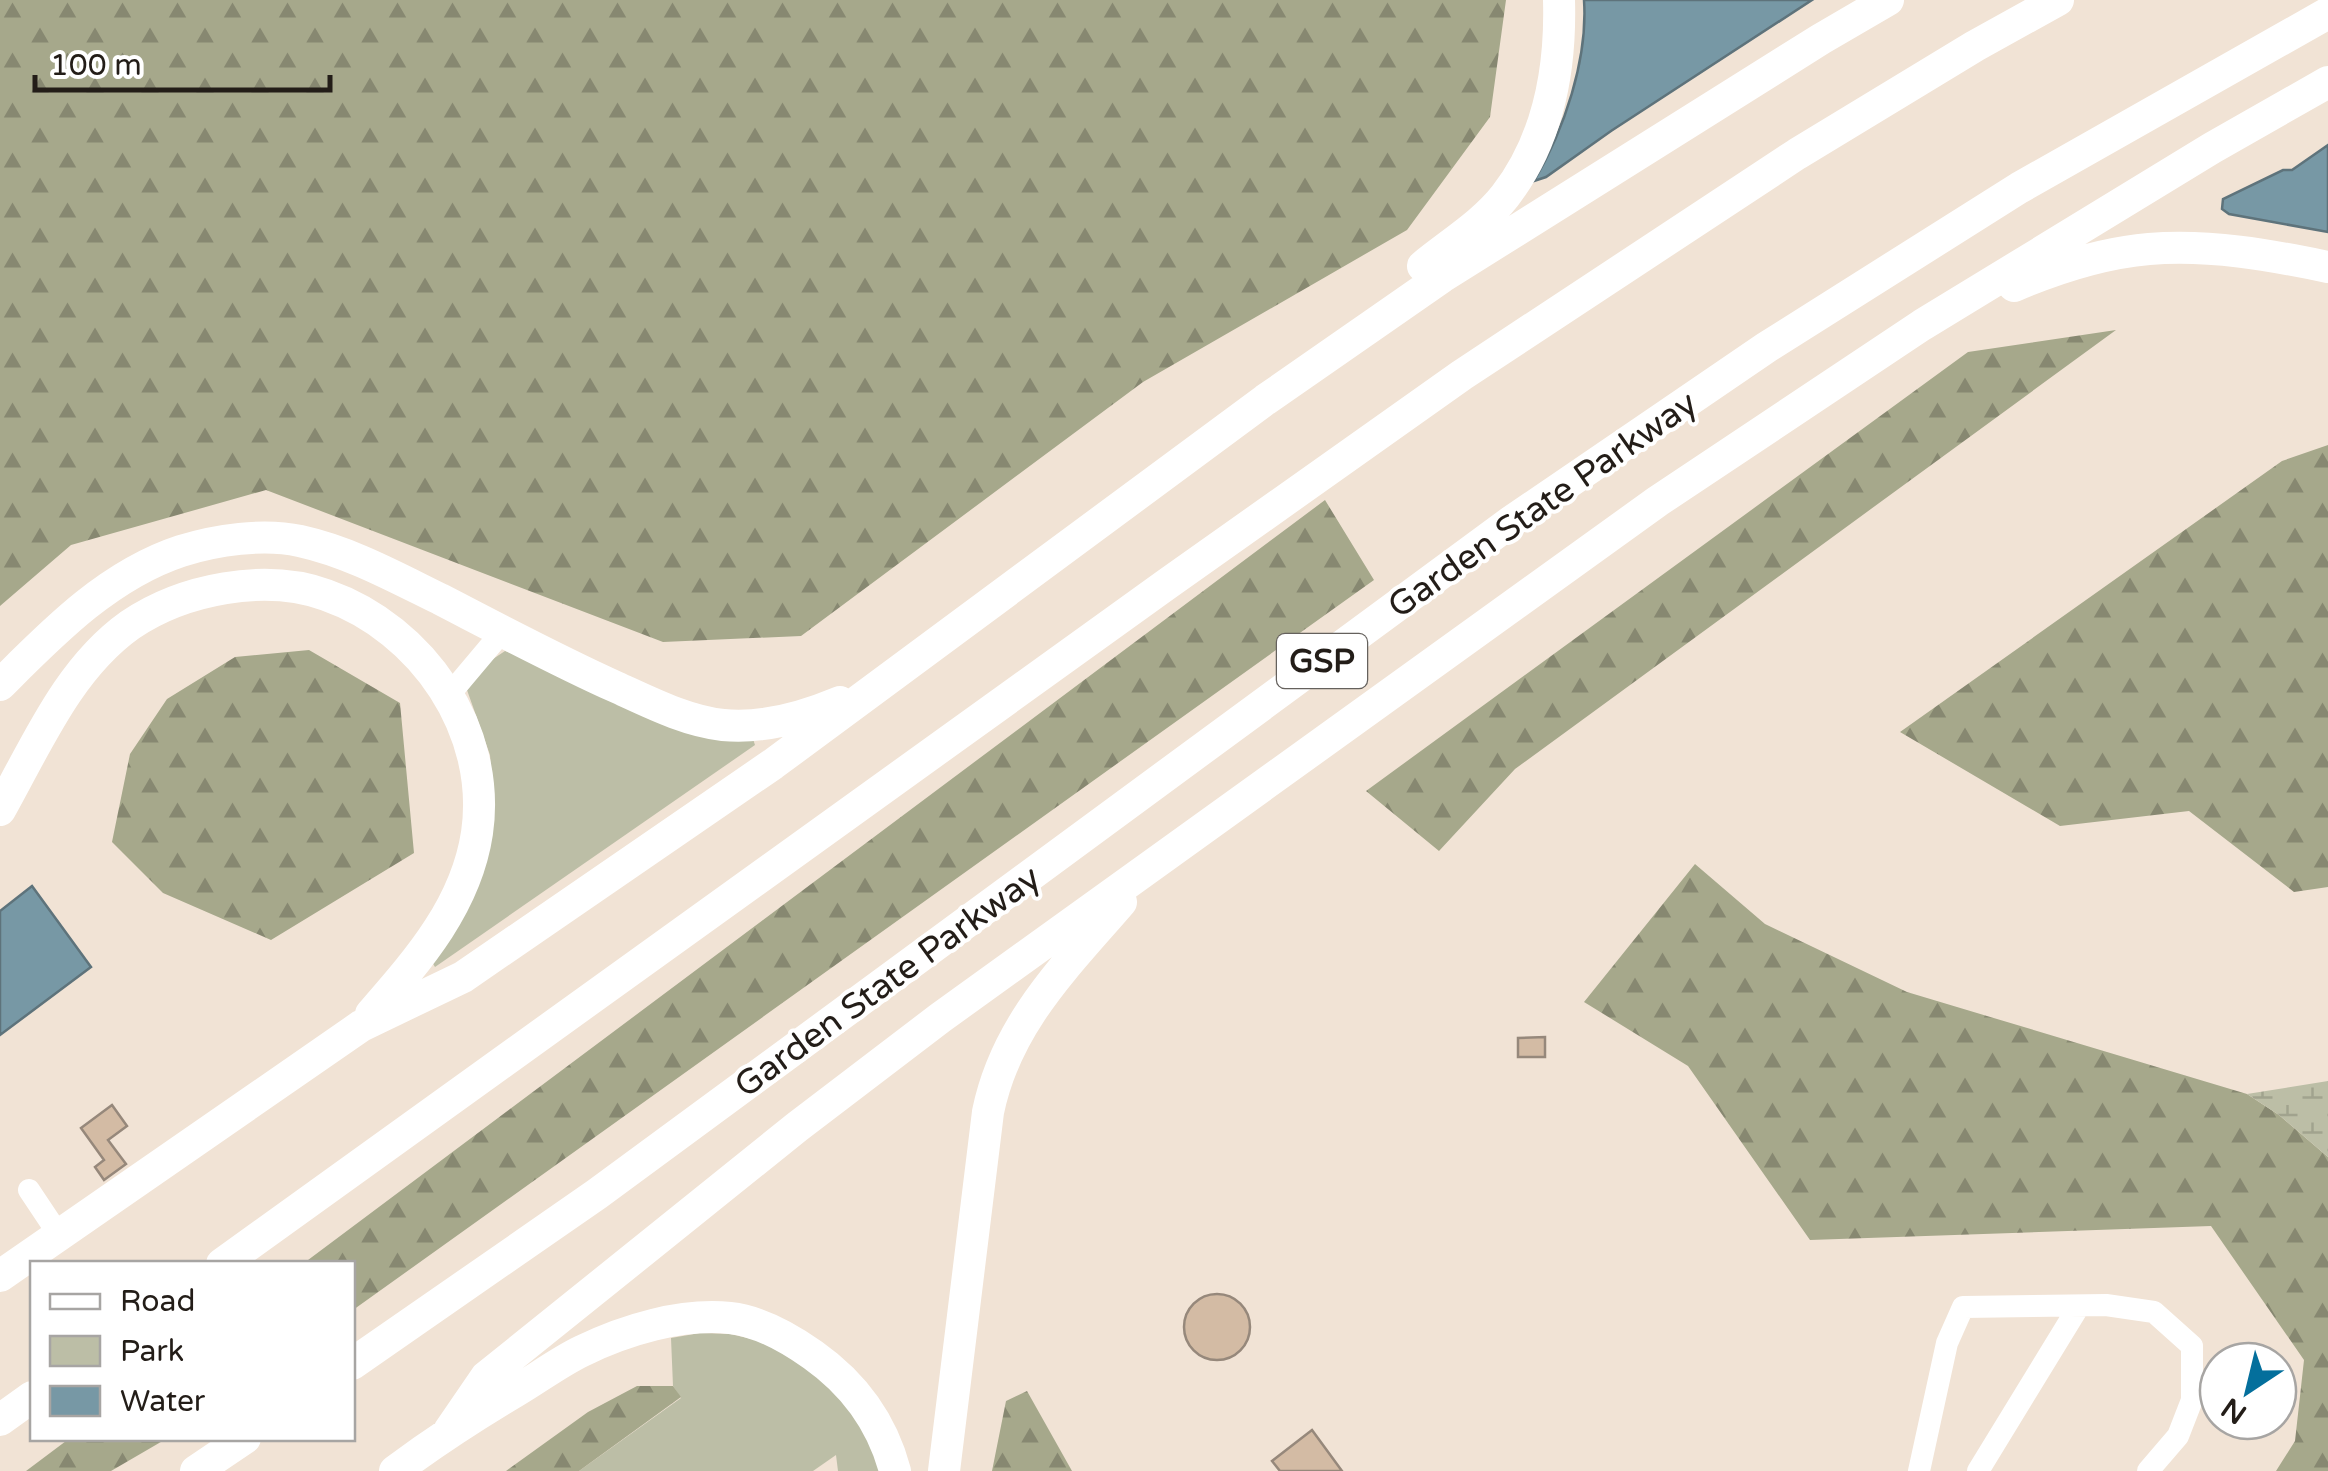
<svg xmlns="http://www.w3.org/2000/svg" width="2328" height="1471" font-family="'Varela Round',sans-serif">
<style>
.green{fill:#bcbea6}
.forest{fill:url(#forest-firs)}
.wetland{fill:url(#wetland-marsh)}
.water{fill:#7798a5;stroke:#5e737b;stroke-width:2.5}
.building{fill:#d3bba4;stroke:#96887b;stroke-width:2.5}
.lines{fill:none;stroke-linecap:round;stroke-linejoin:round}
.minor{stroke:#fff;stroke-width:22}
.highway{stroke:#fff;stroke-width:32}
.labels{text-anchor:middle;stroke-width:8;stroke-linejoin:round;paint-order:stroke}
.shield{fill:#fff;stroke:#65615d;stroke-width:2.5}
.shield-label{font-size:32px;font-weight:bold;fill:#231d18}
.street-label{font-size:35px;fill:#231d18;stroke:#fff}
</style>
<defs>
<pattern id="forest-firs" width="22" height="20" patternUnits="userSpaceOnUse" patternTransform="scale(2.5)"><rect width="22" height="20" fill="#a6a88b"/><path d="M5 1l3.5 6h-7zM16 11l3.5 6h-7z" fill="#878871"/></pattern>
<pattern id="wetland-marsh" width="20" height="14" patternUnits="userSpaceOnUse" patternTransform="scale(2.5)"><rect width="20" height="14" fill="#bcbea6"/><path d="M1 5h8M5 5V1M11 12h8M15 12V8" fill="none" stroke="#a1a38e"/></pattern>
</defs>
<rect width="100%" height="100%" fill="#f1e3d5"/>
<!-- green -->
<path class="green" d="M505,651L753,739L755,745L435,967L432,962L493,796L490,755L467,690L490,661Z
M700,1333L730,1334L769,1343L802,1359L861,1418L882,1471H838L836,1455L813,1471H579L681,1398L673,1386L671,1338Z"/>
<!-- forest -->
<path class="forest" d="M0,0H1506L1490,117L1407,230L1143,382L801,636L663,642L266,490L71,545L0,606Z
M2116,330L1515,769L1439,851L1366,791L1968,352Z
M2328,445V887L2294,892L2189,811L2060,826L1900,732L2282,461Z
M1325,500L1374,580L353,1310L352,1264L304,1263Z
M309,650L400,703L414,853L271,940L163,893L112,842L130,754L167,699L235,657Z
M1695,864L1765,924L1907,992L2247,1094L2279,1115L2328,1157V1471H2276L2295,1441L2304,1360L2211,1226L1810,1240L1688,1066L1584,1002Z
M637,1386H673L681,1397L579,1471H506L588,1412Z
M1027,1391L1072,1471H992L1006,1401Z
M70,1438H166V1439L111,1471H26Z"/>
<!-- wetland -->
<path class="wetland" d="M2328,1081V1157L2279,1115L2247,1094Z"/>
<!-- water -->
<path class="water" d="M1584,0H1812L1611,131L1546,177L1534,181C1564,130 1588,60 1584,0Z
M2328,145V232L2229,214L2222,209L2223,199L2283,170H2292Z
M32,886L91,967L0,1035V911Z"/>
<!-- building -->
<path class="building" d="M1545,1037V1057H1518V1038Z
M112,1105L127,1126L108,1140L126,1164L104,1180L95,1167L104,1160L81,1128Z
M1184 1327a33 33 0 1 1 66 0a33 33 0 1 1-66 0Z
M1312,1430L1342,1471H1280L1272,1461Z"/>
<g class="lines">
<!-- minor -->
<path class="minor" d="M449,695L502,632
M29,1190L59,1235
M1919,1471L1947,1343L1963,1307L2106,1305L2154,1312L2192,1346V1400L2178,1436L2148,1471
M1978,1471L2079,1306"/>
<!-- highway -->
<path class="highway" d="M1423,266C1451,243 1483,224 1505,196C1549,139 1561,70 1559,0
M2014,286C2056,268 2103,253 2149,249C2209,244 2270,255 2328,267
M0,685C52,633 108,575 181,551C216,540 263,533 300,541C350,552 395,577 440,599C498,629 556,660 616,687C649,702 686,721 723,725C763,729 804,717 840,702
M0,810C36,746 68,669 130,625C183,589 265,573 326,595C423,629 492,731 477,833C466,906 418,960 371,1014
M222,1264L1167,584L1462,375L1797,154L1975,46L2058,0
M0,1276L361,1026L463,977L773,764L1265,400L1442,277L1821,39L1888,0
M352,1364L597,1194L1512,521L1767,347L2019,188L2328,13
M0,1420L32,1397
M449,1431L486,1377L797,1127L940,1018L1658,501L1922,325L2212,148L2328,82
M196,1471L245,1438
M395,1471C434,1442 474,1416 516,1391C538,1378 559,1362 582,1351C625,1330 681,1313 730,1318C759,1321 789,1338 813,1355C854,1384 882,1422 895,1471
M944,1471L988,1112C1006,1024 1065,967 1121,902"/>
</g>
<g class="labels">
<!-- shield labels -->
<rect class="shield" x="1277" y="634" width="90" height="54" rx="8"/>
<g class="shield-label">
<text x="1322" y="672">GSP</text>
</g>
<!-- street labels -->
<g class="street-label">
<text transform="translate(1542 504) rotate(-35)" y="12">Garden State Parkway</text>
<text transform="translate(887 981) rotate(-36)" y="12">Garden State Parkway</text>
</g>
</g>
<!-- legend -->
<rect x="30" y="1261" width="325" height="180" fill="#ffffff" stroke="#a7a5a3" stroke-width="2.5"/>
<rect x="50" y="1294" width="50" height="15" fill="#ffffff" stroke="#a7a5a3" stroke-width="2.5"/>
<text x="120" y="1311" font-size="30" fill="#231d18">Road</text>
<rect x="50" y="1336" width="50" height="30" fill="#bcbea6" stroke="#a7a5a3" stroke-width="2.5"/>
<text x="120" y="1361" font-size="30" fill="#231d18">Park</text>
<rect x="50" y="1386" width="50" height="30" fill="#7798a5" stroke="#a7a5a3" stroke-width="2.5"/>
<text x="120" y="1411" font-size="30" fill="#231d18">Water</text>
<!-- north arrow -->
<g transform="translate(2248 1391) rotate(215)"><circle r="48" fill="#ffffff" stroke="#a7a5a3" stroke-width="2.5"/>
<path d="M0-8L18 38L0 25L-18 38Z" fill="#046f9c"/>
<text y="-15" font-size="28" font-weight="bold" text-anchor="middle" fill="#231d18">N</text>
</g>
<!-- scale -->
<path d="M35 75v15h295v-15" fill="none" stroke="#231d18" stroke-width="5"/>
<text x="50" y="75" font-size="30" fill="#231d18" stroke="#ffffff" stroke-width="8" paint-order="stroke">100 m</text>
</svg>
